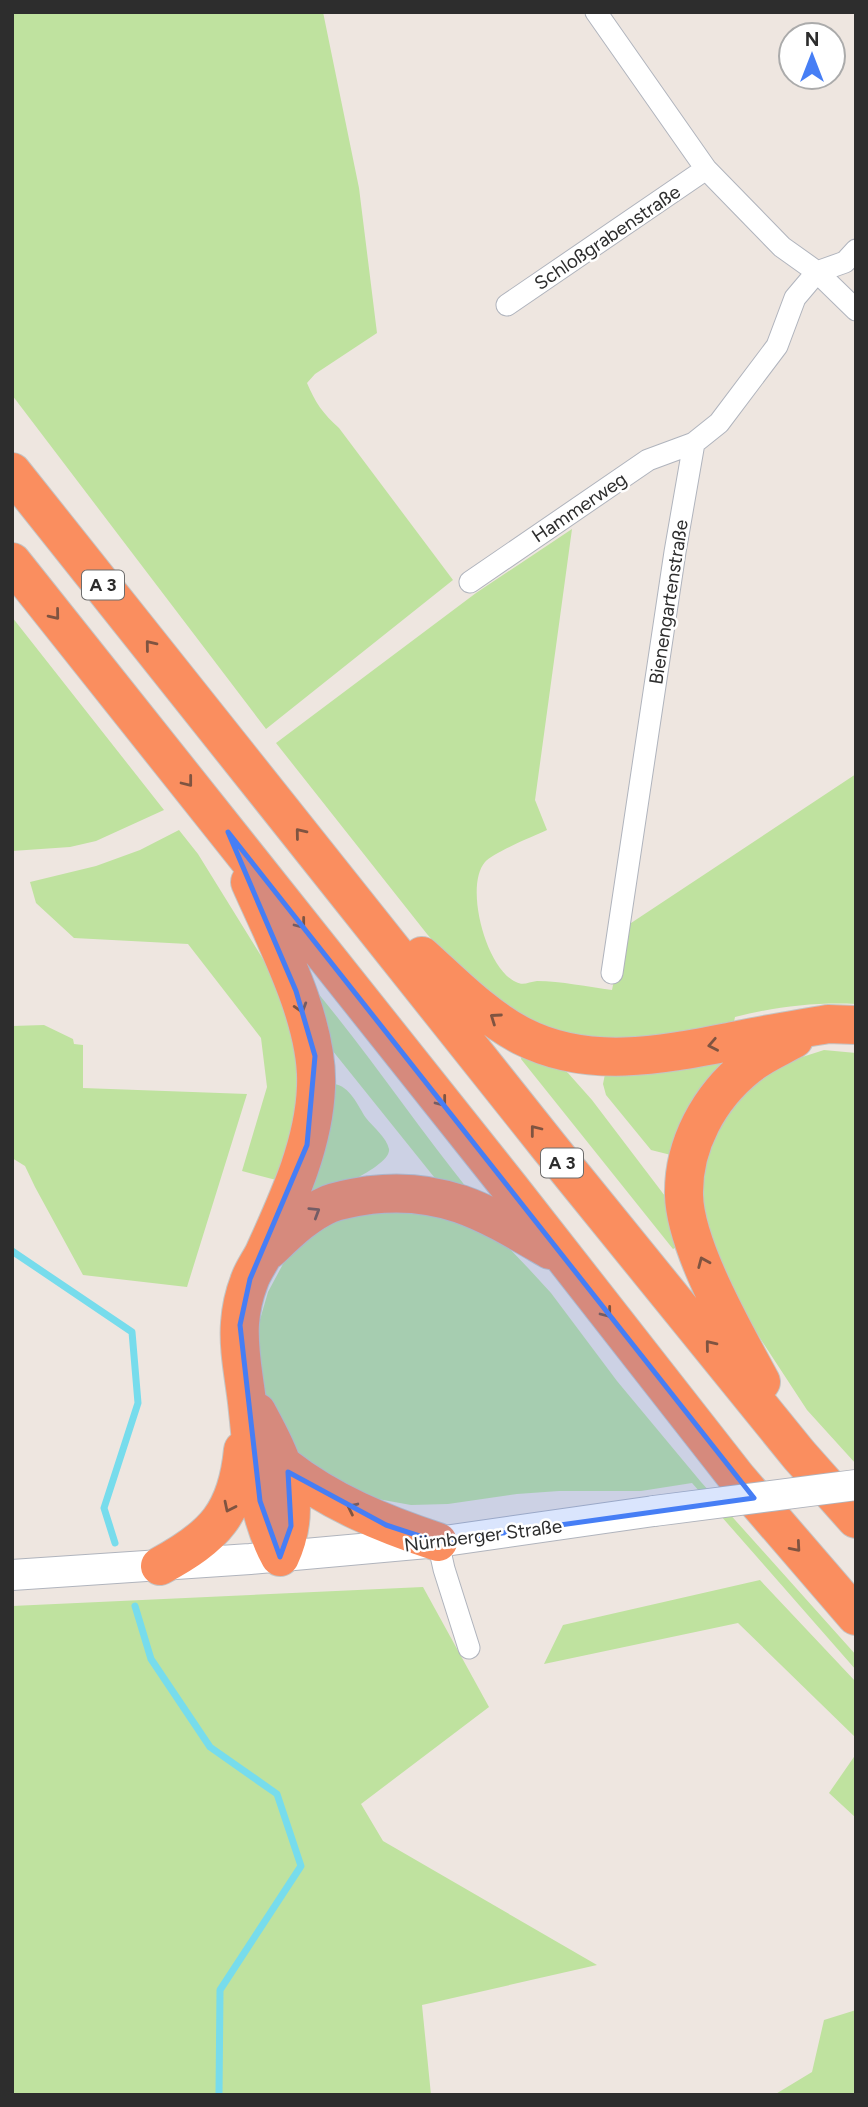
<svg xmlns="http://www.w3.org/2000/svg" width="868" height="2107" font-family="Figtree,sans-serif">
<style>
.green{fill:#bfe29f}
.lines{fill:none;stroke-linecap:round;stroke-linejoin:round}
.stream{stroke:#77dcec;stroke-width:7}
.street-casing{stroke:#b0b4bd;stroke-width:23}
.secondary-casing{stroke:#b0b4bd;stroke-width:32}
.highway-casing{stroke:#c4c4c4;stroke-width:40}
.street{stroke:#fff;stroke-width:21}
.secondary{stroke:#fff;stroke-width:30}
.highway{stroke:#fa8e5f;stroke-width:38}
.secondary-bridge-casing{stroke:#b0b4bd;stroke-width:32;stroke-linecap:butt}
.secondary-bridge{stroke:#fff;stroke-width:30}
.oneway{stroke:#7f5441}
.marked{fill:#467ef5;fill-opacity:0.2;stroke:#467ef5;stroke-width:5;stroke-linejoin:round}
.labels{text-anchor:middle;stroke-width:5;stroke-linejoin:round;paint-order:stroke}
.shield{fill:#fff;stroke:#6c6c6c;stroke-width:2}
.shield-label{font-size:18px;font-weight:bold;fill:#2d2d2d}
.street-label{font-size:19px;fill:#2d2d2d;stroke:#fff}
</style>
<rect width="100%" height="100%" fill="#eee6e0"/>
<!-- green -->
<path class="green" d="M12,12H323L359,188L377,333L315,374L307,383C315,402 323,414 339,428L453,580L266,729L12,395Z
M572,529L535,800L547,830C534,836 492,853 485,862C464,886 486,969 516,982C523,986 529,982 537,981C561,981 588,987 612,990L625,927L856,774V1004C815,1002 774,1007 735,1017L734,1022L617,1047L531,1029L465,978L427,934L276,743L476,593Z
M12,617L164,810L96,841L70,847L12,851Z
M179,830L198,854L276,980L308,1091L280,1181L242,1171L267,1087L261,1038L188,944L74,938L36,903L30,882L96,866L140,850Z
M308,981C365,1049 415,1123 470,1192L448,1187L434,1177L324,1040Z
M44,1025L73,1039L74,1044L83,1045V1088L247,1094L187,1287L83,1275L35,1187L25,1166L12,1158V1026Z
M824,1050L856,1053V1464L807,1410L739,1306L721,1269L698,1186L723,1114L762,1077L793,1060Z
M522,1055L558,1066L568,1073L592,1100L668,1200L677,1247L673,1249L521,1059Z
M732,1057L671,1155L651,1150L606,1095L603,1084L605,1074Z
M334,1084C350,1086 358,1106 366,1118C373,1127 387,1138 389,1149C392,1168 310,1200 294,1207Z
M419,1204L506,1245L529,1269L551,1293L617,1381L701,1482L856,1655V1670L692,1483L641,1491H559L517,1494L448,1504L411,1505L372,1498L350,1491L296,1452L265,1398L257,1357L259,1323L268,1292L283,1264L302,1239L328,1219Z
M760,1580L856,1682V1738L738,1623L544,1664L563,1625Z
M423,1587L489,1707L361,1804L383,1841L597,1965L422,2005L431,2095H12V1606Z
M856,1754V1818L829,1793Z
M856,2010V2095H774L812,2072L824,2020Z"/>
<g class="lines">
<!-- stream -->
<path class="stream" d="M12,1251L132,1332L138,1403L104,1508L115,1543
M135,1606L151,1659L210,1747L277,1794L301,1866L220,1990L219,2095"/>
<!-- street casing -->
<g class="street-casing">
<path id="street" d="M596,12L706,169L782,247L817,272L856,310
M817,272L845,262L856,250
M507,305L706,169
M470,582L648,460L694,443L719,423L777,346L795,298L817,272
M612,973L675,552L694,443
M438,1542L444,1569L469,1648"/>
</g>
<!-- secondary casing -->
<g class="secondary-casing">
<path id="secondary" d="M12,1575L250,1559L438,1542L654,1511"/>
</g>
<!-- highway casing -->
<g class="highway-casing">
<path id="highway" d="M12,472L550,1148L799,1455L856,1519
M12,562L510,1188L737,1478L856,1616
M250,882C276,941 319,1022 316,1087C314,1145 287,1202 264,1253C259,1263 252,1272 249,1282C244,1295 241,1309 240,1323C238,1349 244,1376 247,1402C253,1454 254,1510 280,1557
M422,956C453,984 485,1017 522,1036C592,1072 671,1053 744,1039C772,1033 800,1029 828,1024L856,1025
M269,1250C287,1233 306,1214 329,1204C342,1199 357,1197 370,1195C445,1186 488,1214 550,1250
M761,1382C736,1335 685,1247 684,1195C683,1145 709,1097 748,1066C761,1055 778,1048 794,1039
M257,1412C283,1460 305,1503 280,1557
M284,1466C330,1502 383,1524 438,1542
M160,1566C214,1537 237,1513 243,1450"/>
</g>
<!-- street -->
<use href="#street" class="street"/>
<!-- secondary -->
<use href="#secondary" class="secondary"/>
<!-- highway -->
<use href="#highway" class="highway"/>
<!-- secondary-bridge casing -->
<g class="secondary-bridge-casing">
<path id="secondary-bridge" d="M654,1511L856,1485"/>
</g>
<!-- secondary-bridge -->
<use href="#secondary-bridge" class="secondary-bridge"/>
</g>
<!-- one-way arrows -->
<defs><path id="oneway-chevron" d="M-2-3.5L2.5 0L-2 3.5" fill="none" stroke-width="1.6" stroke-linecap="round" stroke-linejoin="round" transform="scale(1.75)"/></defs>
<g class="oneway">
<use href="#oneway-chevron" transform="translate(55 615) rotate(51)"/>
<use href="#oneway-chevron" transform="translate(150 645) rotate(-129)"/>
<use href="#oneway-chevron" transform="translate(188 782) rotate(52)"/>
<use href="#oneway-chevron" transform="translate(300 833) rotate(-129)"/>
<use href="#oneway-chevron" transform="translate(301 924) rotate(52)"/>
<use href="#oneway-chevron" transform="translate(301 1008) rotate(73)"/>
<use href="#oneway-chevron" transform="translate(495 1018) rotate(-145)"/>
<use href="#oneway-chevron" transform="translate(713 1045) rotate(169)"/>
<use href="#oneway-chevron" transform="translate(442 1102) rotate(52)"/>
<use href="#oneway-chevron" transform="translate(535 1130) rotate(-128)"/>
<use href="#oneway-chevron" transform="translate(315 1212) rotate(-32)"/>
<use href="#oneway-chevron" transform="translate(703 1262) rotate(-113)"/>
<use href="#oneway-chevron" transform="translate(607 1313) rotate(52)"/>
<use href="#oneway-chevron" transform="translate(710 1345) rotate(-129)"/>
<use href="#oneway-chevron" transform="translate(229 1507) rotate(116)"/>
<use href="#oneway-chevron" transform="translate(352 1508) rotate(-154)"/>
<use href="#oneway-chevron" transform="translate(796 1547) rotate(49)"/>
</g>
<!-- marked area -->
<path class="marked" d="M228,832L754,1498L438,1542L386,1525L288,1472L291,1526L280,1557L260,1501L240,1325L250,1279L307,1145L315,1056L296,991Z"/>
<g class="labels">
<!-- shield labels -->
<g class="shield">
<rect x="82" y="570.5" width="42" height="29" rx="5"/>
<rect x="541" y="1148.5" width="42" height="29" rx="5"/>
</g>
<g class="shield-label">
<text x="103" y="591">A 3</text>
<text x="562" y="1169">A 3</text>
</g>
<!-- street labels -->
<g class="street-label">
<text transform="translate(607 237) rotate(-34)" y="7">Schloßgrabenstraße</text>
<text transform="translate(579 507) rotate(-34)" y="7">Hammerweg</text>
<text transform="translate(668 602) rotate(-81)" y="7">Bienengartenstraße</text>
<text transform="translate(483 1535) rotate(-7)" y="7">Nürnberger Straße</text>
</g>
</g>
<!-- border -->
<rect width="868" height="2107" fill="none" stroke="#2d2d2d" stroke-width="28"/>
<!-- north arrow -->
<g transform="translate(812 56)"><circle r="33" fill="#ffffff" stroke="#ababab" stroke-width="2"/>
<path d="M0-5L12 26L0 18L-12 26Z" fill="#467ef5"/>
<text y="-10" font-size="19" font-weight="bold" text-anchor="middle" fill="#2d2d2d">N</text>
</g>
</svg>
